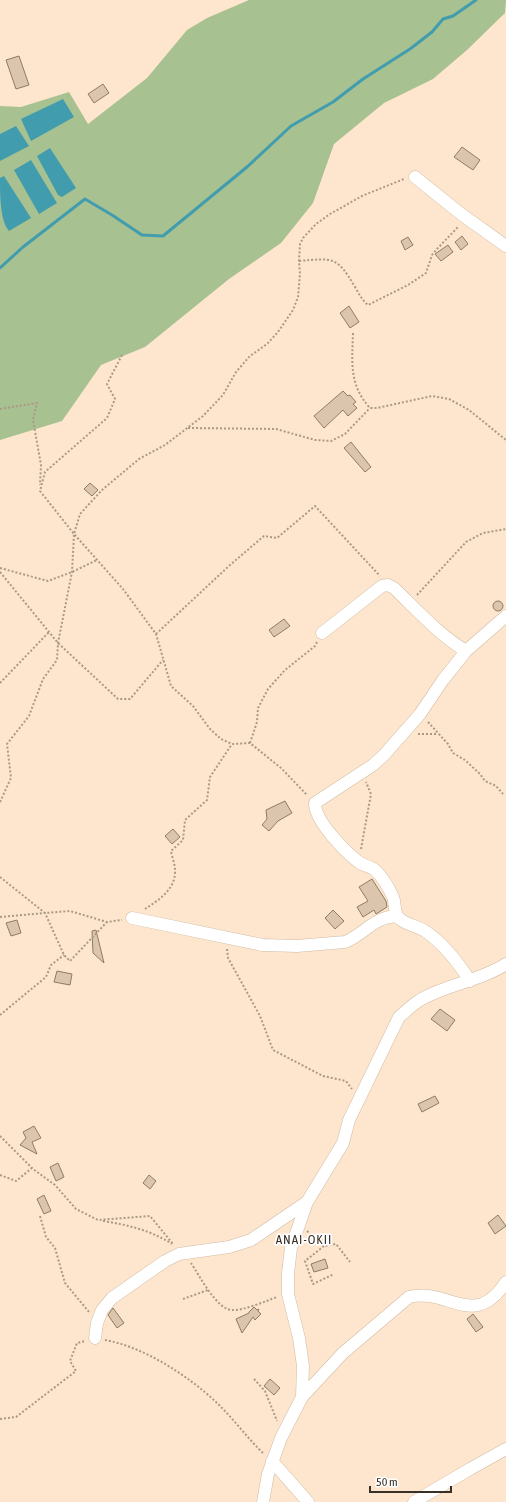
<svg xmlns="http://www.w3.org/2000/svg" width="506" height="1502" font-family="'Asap Condensed',sans-serif">
<style>
.green{fill:#a8c191}
.water{fill:#419dae}
.lines{fill:none;stroke-linecap:round;stroke-linejoin:round}
.stream{stroke:#419dae;stroke-width:3}
.building{fill:#dcc5ad;stroke:#8f7b64}
.minor-casing{stroke:#d1bba2;stroke-width:13}
.path{stroke:#aa9986;stroke-width:2;stroke-dasharray:2 2;stroke-linecap:butt}
.minor{stroke:#fff;stroke-width:12}
.labels{text-anchor:middle;stroke-width:3.5;stroke-linejoin:round;paint-order:stroke}
.quarter-label{font-size:13px;letter-spacing:1px;fill:#382f25;stroke:#fff}
</style>
<rect width="100%" height="100%" fill="#fde6cd"/>
<!-- green -->
<path class="green" d="M249,0H506L505,13L467,50L433,79L384,103L334,144L313,203L281,243L229,279L145,347L101,365L62,421L0,440V106L21,107L69,92L88,124L147,78L187,30L207,18Z"/>
<!-- water -->
<path class="water" d="M63,99L74,117L31,141L21,119Z
M16,126L29,146L0,161V134Z
M50,148L76,188L62,197L58,195L37,156Z
M31,160L57,203L39,214L14,170Z
M4,176L31,218L9,231C0,220 0,195 0,178Z"/>
<g class="lines">
<!-- stream -->
<path class="stream" d="M0,268L23,247L85,199L112,215L142,235L163,236L247,167L291,126L333,102L363,79L410,49L432,32L443,19L453,16L476,0"/>
</g>
<!-- building -->
<path class="building" d="M19,56L29,85L16,89L6,60Z
M103,84L109,93L94,103L88,94Z
M462,147L480,160L473,170L454,157Z
M462,236L468,244L461,250L455,242Z
M408,237L413,245L405,250L401,241Z
M448,245L453,252L441,261L435,254Z
M349,306L359,322L350,328L340,313Z
M343,391L348,396L350,395L356,402L353,404L357,408L348,416L343,410L324,428L314,416Z
M351,442L371,467L365,472L344,448Z
M90,483L98,490L92,496L84,489Z
M493 606a5 5 0 1 1 10 0a5 5 0 1 1-10 0Z
M284,619L290,626L274,637L269,630Z
M285,801L292,813L278,821L269,831L262,825L267,819L266,810Z
M173,829L180,837L172,844L165,836Z
M372,879L386,901L387,907L376,914L374,910L363,917L357,907L368,901L359,887Z
M333,910L344,921L335,929L325,918Z
M17,920L21,933L11,936L6,923Z
M96,930L104,963L93,953L92,931Z
M57,971L72,974L70,985L54,982Z
M440,1009L455,1020L447,1031L431,1019Z
M435,1096L439,1103L422,1112L418,1104Z
M34,1126L41,1138L32,1142L37,1154L20,1145L26,1138L23,1132Z
M58,1163L64,1177L56,1181L50,1167Z
M149,1175L156,1181L150,1189L143,1183Z
M44,1195L51,1211L44,1214L37,1199Z
M498,1215L506,1226L495,1234L488,1223Z
M325,1259L328,1268L314,1272L311,1264Z
M254,1307L257,1310L259,1309L258,1311L261,1314L255,1320L253,1317L242,1333L236,1319L249,1313V1312Z
M113,1308L124,1323L117,1328L108,1315Z
M473,1314L483,1327L476,1332L467,1319Z
M270,1379L280,1388L274,1395L264,1386Z"/>
<g class="lines">
<!-- minor casing -->
<g class="minor-casing">
<path id="minor" d="M415,177L461,214L506,246
M322,633L382,586L388,585L394,588C417,610 439,635 466,651
M132,918L263,945L297,946L345,942C365,934 373,917 397,916
M470,981C458,962 444,944 425,931C417,926 407,925 400,919C393,914 396,904 393,897C389,888 383,878 376,871C372,867 365,866 360,863C346,853 314,820 315,803L373,765L384,755L420,714L443,680L466,651L506,616
M95,1338L97,1323L102,1310L112,1298L165,1261L179,1254L229,1247L251,1240L307,1202
M302,1397L343,1353L409,1297C448,1287 474,1331 506,1282
M272,1461L308,1502
M263,1502L268,1474L281,1438L302,1397L303,1366L299,1338L288,1294V1273L291,1248L307,1202L343,1143L349,1120L399,1017C406,1011 412,1005 420,1000C447,984 480,981 506,964
M414,1502L470,1469L506,1449"/>
</g>
<!-- path -->
<path class="path" d="M299,261C333,258 337,256 355,287C359,294 362,300 368,305L408,285L426,273L432,255L436,250L459,226
M353,333C352,363 349,385 370,408H377L432,396L449,399L469,410L506,440
M122,355L107,384L115,399L107,418L45,472L40,491L74,534L123,589L156,634L171,686L193,706L210,729L221,739L232,744L250,743L281,768L307,795
M0,409L37,403L33,420L41,465L40,485
M188,428L276,429L315,440L331,441L345,434L370,408
M0,568L48,581L72,572L97,560
M0,572L58,643L118,699H130L163,660
M417,595L466,542L483,533L506,529
M156,634L230,565L264,536L277,538L315,506L380,576
M0,683L49,632
M428,722L448,744L453,753L465,760L480,774L485,781L496,786L503,794
M418,734H438
M250,743L257,722L258,708L268,689L285,670L315,646L317,642
M0,802L11,778L7,744L29,716L43,679L57,660L58,643L72,572L74,534L80,514L102,490L139,459L165,445L203,416L223,395L236,372L250,356L267,344L278,332L293,310L298,297L300,274L299,261L300,244L303,238L316,224L330,214L362,196L404,179
M361,849L371,794L366,782
M0,877L45,913L70,911L107,922L122,920
M145,909C159,900 176,889 175,870C175,864 172,857 171,851L183,840L185,820L207,800L210,777L232,744
M0,917L45,913L64,955L70,961L107,922
M227,949L228,958L260,1016L273,1050L323,1076L346,1081L352,1089
M0,1015L46,977L51,965L64,955
M0,1136L33,1169L55,1185L76,1209L98,1220L150,1216L173,1244
M0,1175L16,1181L32,1168
M40,1216L46,1237L55,1248L65,1283L89,1312
M103,1221C128,1225 150,1230 172,1244
M307,1231L324,1246L336,1244L350,1262
M324,1246L305,1261L313,1284L334,1274
M191,1263C199,1275 217,1310 232,1310C243,1311 266,1301 277,1297
M183,1299L208,1290
M105,1340C144,1347 187,1375 216,1402C233,1418 247,1438 264,1454
M254,1379L265,1391L277,1421
M0,1419L16,1417L76,1371L70,1361L77,1343L85,1341"/>
<!-- minor -->
<use href="#minor" class="minor"/>
</g>
<g class="labels">
<!-- quarter labels -->
<g class="quarter-label">
<text x="304" y="1244">ANAI-OKII</text>
</g>
</g>
<!-- scale -->
<path d="M370 1486v6h81v-6" fill="none" stroke="#382f25" stroke-width="2"/>
<text x="376" y="1486" font-size="12" fill="#382f25" stroke="#ffffff" stroke-width="3" paint-order="stroke">50 m</text>
</svg>
